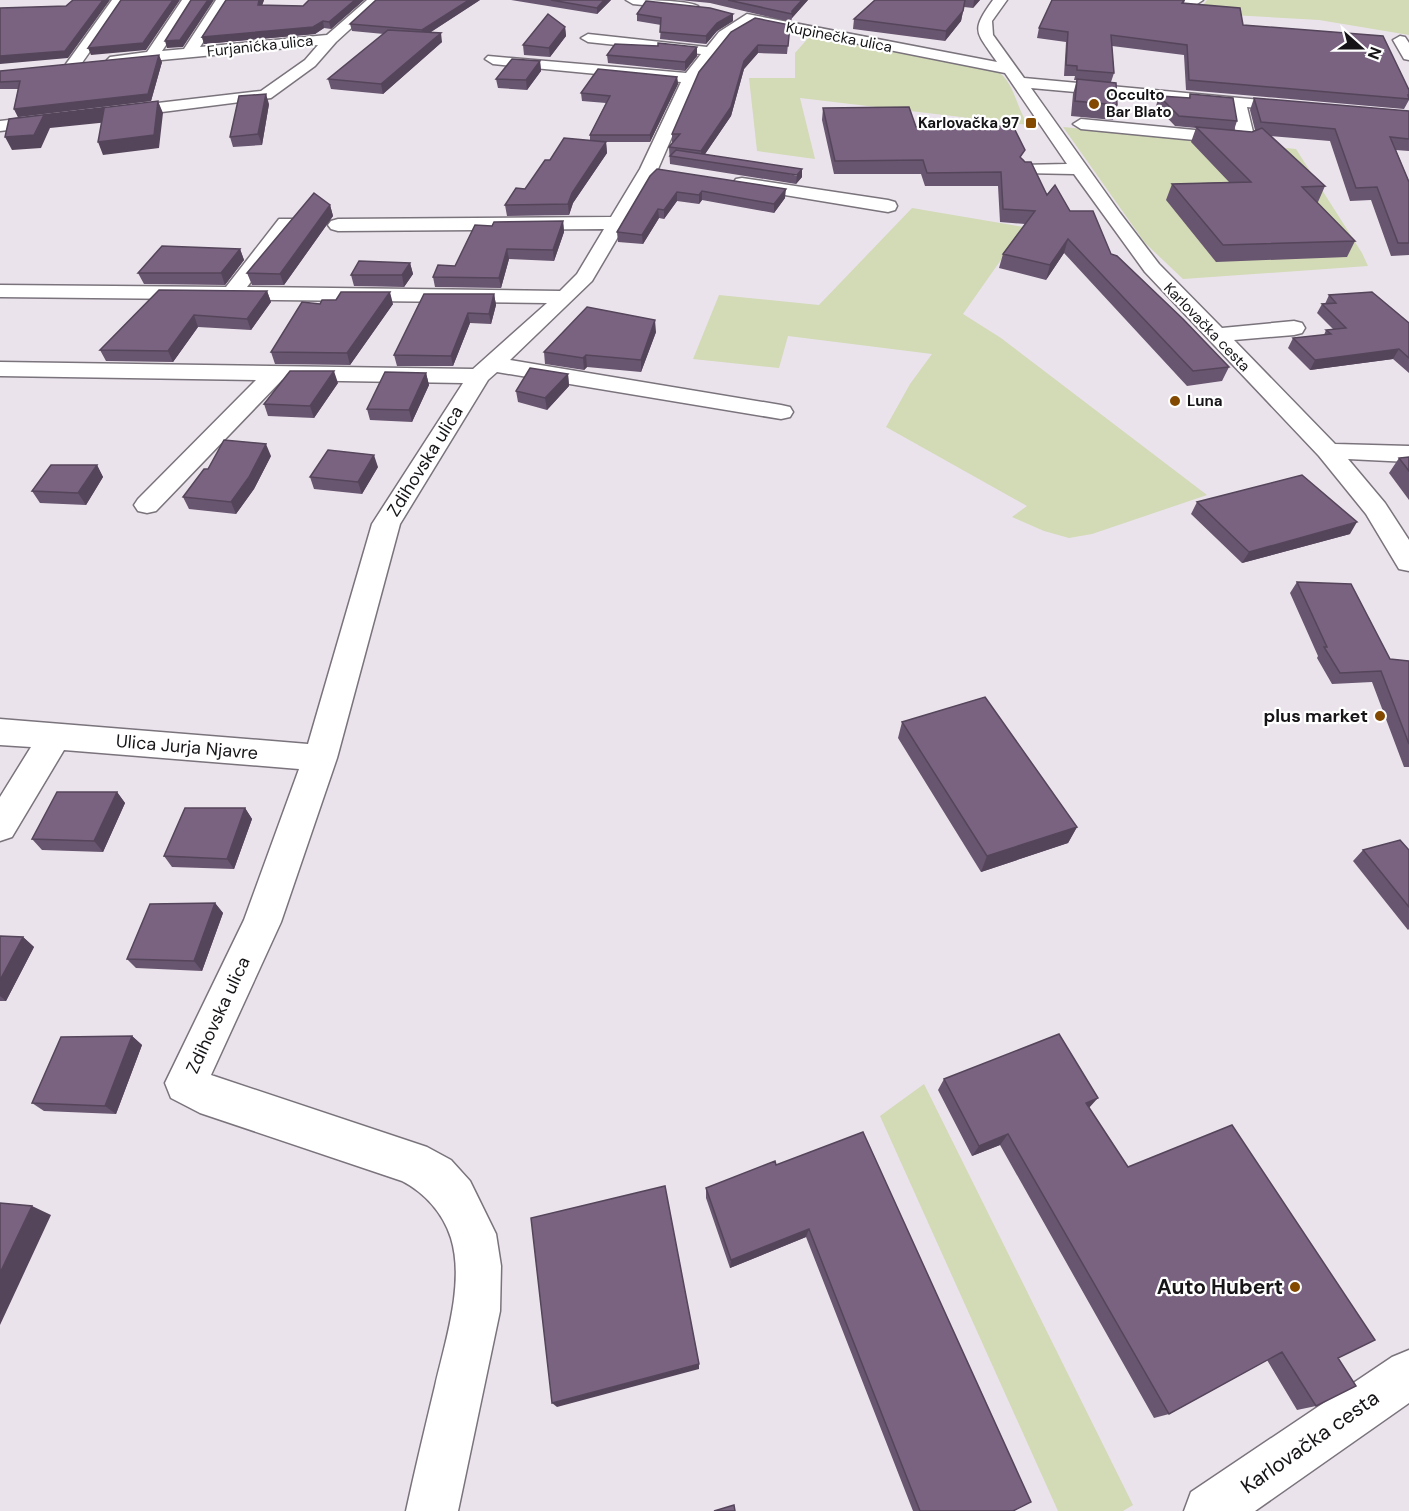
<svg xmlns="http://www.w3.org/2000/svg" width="1409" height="1511" font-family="'DM Sans',sans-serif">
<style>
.green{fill:#d3dab6}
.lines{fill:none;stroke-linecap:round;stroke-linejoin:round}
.minor-casing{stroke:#7a737c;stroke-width:3}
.minor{fill:#fff;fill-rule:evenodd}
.wall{fill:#68556f}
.shaded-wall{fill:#55455a}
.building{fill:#796381;stroke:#55455a;stroke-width:1.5}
.poi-dot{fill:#834900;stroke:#fff;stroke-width:2}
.labels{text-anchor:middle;stroke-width:4.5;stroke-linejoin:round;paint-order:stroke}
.far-street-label{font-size:15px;fill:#161417;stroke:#fff}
.far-poi-label{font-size:15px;font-weight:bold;fill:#161417;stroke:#fff;text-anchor:start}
.street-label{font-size:18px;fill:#161417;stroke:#fff}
.poi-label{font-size:18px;font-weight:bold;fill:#161417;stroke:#fff;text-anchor:end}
.near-poi-label{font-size:21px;font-weight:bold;fill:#161417;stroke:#fff;text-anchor:end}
.near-street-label{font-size:21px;fill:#161417;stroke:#fff}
</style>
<rect width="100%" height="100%" fill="#eae3ec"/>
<!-- green -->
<path class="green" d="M1207,0H1409V35L1319,20L1197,13Z
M810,36L995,70C1015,80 1016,110 1029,125L800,98L815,159L757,151L749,78H795V53Z
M1063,127L1296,149L1362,253L1368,266L1183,279L1145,243Z
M912,208L1024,227L963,314L1001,338L1207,495L1092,534L1069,538L1044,531L1012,517L1027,506L886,427L910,384L932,354L788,336L779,368L693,359L719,295L819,305Z
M924,1084L1133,1505L1123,1511H1058L880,1116Z"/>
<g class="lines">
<!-- minor casing -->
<g class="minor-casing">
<path id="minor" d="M112,0H126L79,67H69L66,64Z
M182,0H196L162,51L184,49L216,0H230L200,47L327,35L367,0H382L336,42L315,66L271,98L115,118L109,116L107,113L109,110L115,108L261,91L305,60L318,45L151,61L110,63L107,60L110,57L147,52Z
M626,0C642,0 687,0 698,6L691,10L633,4Z
M993,0H1007L992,21L993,35L1024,78L1303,104L1305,107L1297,112L1247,107L1255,140L1252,144L1246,145L1081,129L1073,124L1081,119L1236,134L1231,106L1031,88L1120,213L1159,264L1222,328L1294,321L1302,323L1305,328L1302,333L1294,335L1234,340L1335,444L1409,446V462L1348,459L1385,503L1409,540V571L1399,569L1366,514L1319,456L1145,272L1074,174L1022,173L1019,169L1022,165L1067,164L1005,73L753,23L729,38L697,79L658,169L592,281L510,360L781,405L790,407L793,412L790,417L781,419L497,372L488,380L400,524L337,758L281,922L211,1075L427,1147L451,1160L470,1181L496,1234L501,1266L500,1311L458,1511H406C415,1469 425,1428 435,1386C445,1342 465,1283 451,1238C443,1213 425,1193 402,1181L200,1113L171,1098L165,1083L244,920L299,769L64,750L12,837L0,841V797L31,747L0,745V719L308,744L372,524L463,383L282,380L156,511L147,513L138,511L134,505L138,499L256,380L0,376V362L473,369L547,303L0,297V285L226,287L279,219H293L296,223L247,287L560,291L577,274L604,229L338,231L331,229L328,225L331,221L338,219L611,217L640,169L681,82L493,64L485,59L488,56L686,73L701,54L588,42L581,38L588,34L707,47L719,32L747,14L997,62C976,31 970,32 993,0Z
M1166,0H1203L1194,6L1173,4Z
M1400,36L1405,37L1409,43V60L1404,59L1393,40Z
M52,115L60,120L58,124L0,131V121Z
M742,178L888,200L895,202L897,206L895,210L888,212L736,187L733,183L736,179Z
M1409,1350V1403L1255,1511H1184L1191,1492L1392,1357Z"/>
</g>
<!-- minor -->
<use href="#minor" class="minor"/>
</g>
<!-- wall -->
<path class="wall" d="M226,0H264L262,5L303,6L309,0H364L331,29L324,28L315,34L204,44L202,37Z
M480,0L431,32L442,42L383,94L331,89L328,79L384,34L352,31L350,24Z
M511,0H611L597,14Z
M679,0H808L792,18L791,22L710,3Z
M875,0H980L973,8L964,7L961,21L945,41L853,29L854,19Z
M1052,0H1185L1184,3L1243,25L1409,90V100L1404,109L1186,90L1184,55L1112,46L1114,73L1111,82L1117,105L1113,120L1071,116L1073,94L1077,80H1074L1075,76H1064L1066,42L1037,38L1039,28Z
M637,14L733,21L717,31L706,44L660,39L661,25L637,21Z
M755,18L790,25L787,54L758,53L744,69L731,116L705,154L802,177L796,184L670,164L669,147L673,142H672V134Z
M565,27L566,36L550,57L524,55L523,45Z
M607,55L697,56L685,71L608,63Z
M540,61L541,71L527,90L498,88L496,79Z
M162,62L151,101L18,117L14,109L18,89H0V71Z
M677,77L678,84L650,142H606L607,153L573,203L569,215L507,216L505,205L525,189L550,160L590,141V135L606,103L582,101L581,93Z
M1190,94L1237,121L1234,130L1252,132L1255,130L1250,110L1254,98L1409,111V151L1396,150L1409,182V255L1391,256L1371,200L1350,201L1330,141L1270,136L1325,186L1318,202H1317L1355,241L1347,257L1216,262L1166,200L1172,184L1229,182L1191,142L1196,128L1175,126L1156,106L1159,96L1189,98Z
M269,104L262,145L233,147L230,137Z
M823,108L916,127L1023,159L1047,195L1070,211L1111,254L1229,367L1222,381L1187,386L1064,253L1046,280L999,268L1003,254L1025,224L1000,222L998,186H925L921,174H834L822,120Z
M650,176L785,198L774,213L702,200L699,204L677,201L664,219L659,218L643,244L618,242L617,232Z
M330,205L333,216L284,285H252L247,273Z
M563,221L564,232L554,261L509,259L501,288L435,287L433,277L455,266L492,226Z
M240,249L244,260L225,285L144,284L138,273Z
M410,263L413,274L404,287L354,286L351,275Z
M159,290L267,291L271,302L251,330L198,327L173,362L106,361L100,350Z
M494,294L496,305L491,324L470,323L453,366H397L394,355Z
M1329,295L1409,323V373L1393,359L1310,370L1288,348L1293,338L1324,335L1326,330L1333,329L1317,313L1322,304H1325Z
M320,304H393L350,365L275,364L271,352Z
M656,332L641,372L587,367L584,370L545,364L544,352Z
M426,373L429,385L412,422L370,420L367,409Z
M568,374L569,386L547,410L518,402L516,391Z
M338,383L314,418L268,416L264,404Z
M271,456L254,489L236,514L189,509L183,497L208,469Z
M1409,457V500L1389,473L1399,458Z
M97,465L103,477L86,505L40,503L32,491Z
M378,467L362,494L314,489L310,477Z
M1197,502L1350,534L1242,563L1191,514Z
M1297,582L1390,659L1409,661V767H1404L1372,682L1332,684L1317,658L1318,656L1290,593Z
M902,722L1077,827L1068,843L981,872L898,738Z
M117,792L125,803L103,852L42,850L32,839Z
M245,808L252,819L234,869L172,867L164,856Z
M1363,850H1409V929L1408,930L1353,861Z
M215,903L223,913L202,971L136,968L127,959Z
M0,936L23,937L34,947L6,1001H0Z
M132,1036L142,1045L116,1114L44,1111L32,1103Z
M944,1079L1089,1108L1128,1167L1338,1358L1316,1406L1297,1410L1267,1360L1169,1414L1154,1418L1000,1145L972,1156L938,1090Z
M776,1165L1013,1511H913L806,1237L730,1268L706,1198V1188Z"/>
<!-- shaded-wall -->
<path class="shaded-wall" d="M103,0H110L68,58L0,64V56Z
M173,0H180L146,50L91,55L88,48Z
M208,0H214L183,47L167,48L165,41Z
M259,0H264L260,12L258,5Z
M355,0H364L331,29L329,22Z
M469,0H480L423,37L422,30Z
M604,0H611L597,14V8Z
M802,0H808L792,18V11Z
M974,0H980L973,8Z
M963,11L961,21L945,41L946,31Z
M733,14V21L717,31L706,44V36L717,23Z
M323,21L324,28L315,34L204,44L202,37Z
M565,27L566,36L550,57L549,48Z
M441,33L442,42L383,94L381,84Z
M758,45V53L744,69L731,116L701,160V151L744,61Z
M697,47V56L685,71V62Z
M159,55L162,62L151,101L18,117L14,109Z
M540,61L541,71L527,90L526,80Z
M677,77L678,84L650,142V135Z
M266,94L269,104L262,145L258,134Z
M158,101L163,113L159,148L103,155L98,142Z
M104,109L109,122L50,128L41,148L12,150L5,137L44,115Z
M606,142L607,153L573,203L569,215L568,204L572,193Z
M802,169V177L796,184L797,175Z
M786,189L785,198L774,213V204Z
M702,191V200L699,204V195Z
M677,192V201L664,219V210Z
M330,205L333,216L284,285L280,274Z
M658,209L659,218L643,244L642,235Z
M563,221L564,232L554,261L553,250Z
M1068,239L1064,253L1046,280L1050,265Z
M240,249L244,260L225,285L221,273Z
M507,249L509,259L501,288L499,278Z
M410,263L413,274L404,287L402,275Z
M267,291L271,302L251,330L247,319Z
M390,292L393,304L350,365L347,353Z
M494,294L496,305L491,324L489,314Z
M468,313L470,323L453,366L451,356Z
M194,315L198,327L173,362L168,351Z
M655,320L656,332L641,372V360Z
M1399,349L1393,359L1310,370L1315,360Z
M586,355L587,367L584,370L583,358Z
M334,371L338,383L314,418L310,406Z
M426,373L429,385L412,422L409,410Z
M568,374L569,386L547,410L545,398Z
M266,444L271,456L254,489L236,514L231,502Z
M374,455L378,467L362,494L358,482Z
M97,465L103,477L86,505L78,493Z
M1357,522L1350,534L1242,563L1249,552Z
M117,792L125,803L103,852L94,841Z
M245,808L252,819L234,869L227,859Z
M1077,827L1068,843L981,872L987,856Z
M215,903L223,913L202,971L194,961Z
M23,937L34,947L6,1001L0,996V980Z
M132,1036L142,1045L116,1114L105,1106Z
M1098,1098L1088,1109L1086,1103Z
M1008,1134L1000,1145L972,1156L979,1146Z
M32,1206L51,1215L0,1325V1273Z
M809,1229L806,1237L730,1268L731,1260Z
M699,1364V1369L557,1407L552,1403Z"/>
<!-- building -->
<path class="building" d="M73,0H103L65,51L0,56V8L66,6Z
M121,0H173L143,43L88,48Z
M191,0H208L180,40L165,41Z
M226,0H259L258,5L303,6L309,0H355L329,22L323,21L313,27L202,37Z
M376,0H469L422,30L350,24Z
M551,0H604L597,8Z
M728,0H802L792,11V14Z
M875,0H965L963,11L946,31L854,19Z
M1052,0H1184L1182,3L1240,8L1243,25L1383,36L1409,90V95H1408L1409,99L1189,80L1187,45L1111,35L1114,73L1077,70V66L1066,65L1068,32L1039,28Z
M646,1L710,8L733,14L717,23L706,36L660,32L661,18L637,14Z
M548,14L565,27L549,48L523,45Z
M755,18L790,25L788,46L758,45L744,61L731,107L701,151L669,147L680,134H672L699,72L731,32Z
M388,30L441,33L381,84L328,79Z
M658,43L697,47L685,62L607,55L615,44L658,46Z
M159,55L148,94L14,109L20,81L0,82V71Z
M512,59L540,61L526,80L496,79Z
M598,69L677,77L650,135H590L610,96L581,93Z
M1077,79L1116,83L1117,105L1075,101Z
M266,94L258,134L230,137L239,96Z
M1190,94L1233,98L1237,121L1179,116L1159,96L1190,98Z
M1254,98L1409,111V139L1390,137L1409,182V243H1398L1377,187L1356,188L1335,129L1261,122Z
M158,101L154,135L98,142L104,109L44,115L34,135L5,137L9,119Z
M909,107L916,127L1013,126L1025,150L1020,157L1025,162H1031L1047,195L1055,185L1070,211H1093L1111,254L1117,256L1183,319L1229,367L1193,371L1068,239L1050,265L1003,254L1035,211L1003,209L1001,172L927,173L923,160L835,161L823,108Z
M1196,127L1252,132L1262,128L1325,186L1302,187L1355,241L1223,245L1172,184L1251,182Z
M564,138L606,142L572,193L568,204L505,205L516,188L525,189L545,160H550Z
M676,150L802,169L797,175L670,156Z
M657,169L786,189L774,204L702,191L699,195L677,192L664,210L658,209L642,235L617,232L650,176Z
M314,193L330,205L280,274L247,273Z
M563,221L553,250L507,249L499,278L433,277L438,265L455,266L475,225L492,226L494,222Z
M162,246L240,249L221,273H138Z
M359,261L410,263L402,275H351Z
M159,290L267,291L247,319L194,315L168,351L100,350Z
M341,292H390L347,353L271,352L302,302L320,304L322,300H336Z
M1372,292L1409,323V358L1399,349L1315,360L1293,338L1331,334L1326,330L1346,328L1322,304L1336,303L1329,295Z
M424,294H494L489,314L468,313L451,356L394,355Z
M587,307L655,320L641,360L586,355L583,358L544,352Z
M530,368L568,374L545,398L516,391Z
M290,371H334L310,406L264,404Z
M385,372L426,373L409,410L367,409Z
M224,440L266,444L249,477L231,502L183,497L204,469H208Z
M328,450L374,455L358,482L310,477Z
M1409,457V471L1399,458Z
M51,465H97L78,493L32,491Z
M1302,475L1357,522L1249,552L1197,502Z
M1297,582L1351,584L1390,659L1409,661V744L1381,671L1340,673L1324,647H1327Z
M985,697L1077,827L987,856L902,722Z
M57,792H117L94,841L32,839Z
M185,808H245L227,859L164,856Z
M1400,840L1409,850V907L1363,850Z
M215,903L194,961L127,959L150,904Z
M0,936L23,937L0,980Z
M1059,1034L1098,1098L1086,1103L1128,1167L1232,1125L1375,1340L1338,1358L1356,1386L1316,1406L1282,1352L1169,1414L1008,1134L979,1146L944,1079Z
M132,1036L105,1106L32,1103L61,1037Z
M863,1132L1031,1502L1013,1511H920L809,1229L731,1260L706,1188L775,1161L776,1165Z
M665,1186L699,1364L552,1403L531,1218Z
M0,1203L32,1206L0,1273Z
M734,1505L735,1511H714Z"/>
<!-- markers -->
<g class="poi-dot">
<circle cx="1094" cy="104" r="6"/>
<rect x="1025" y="117" width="12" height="12" rx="3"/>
<circle cx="1175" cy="401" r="6"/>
<circle cx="1380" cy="716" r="6"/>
<circle cx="1295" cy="1287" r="6"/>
</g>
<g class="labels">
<!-- far-street labels -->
<g class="far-street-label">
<text transform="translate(839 37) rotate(11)" y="5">Kupinečka ulica</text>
<text transform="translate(260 46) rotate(-6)" y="5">Furjanićka ulica</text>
<text transform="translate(1207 327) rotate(46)" y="5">Karlovačka cesta</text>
</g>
<!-- far-poi labels -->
<g class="far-poi-label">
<text x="1106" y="100">Occulto<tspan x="1106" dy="17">Bar Blato</tspan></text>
<text x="1019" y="128" text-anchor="end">Karlovačka 97</text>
<text x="1187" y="406">Luna</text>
</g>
<!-- street labels -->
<g class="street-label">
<text transform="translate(425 461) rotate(-58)" y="6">Zdihovska ulica</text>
<text transform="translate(187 747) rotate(5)" y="6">Ulica Jurja Njavre</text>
<text transform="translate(218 1015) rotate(-65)" y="6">Zdihovska ulica</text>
</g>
<!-- poi labels -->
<g class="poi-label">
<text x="1368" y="722">plus market</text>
</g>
<!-- near-poi labels -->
<g class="near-poi-label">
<text x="1283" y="1294">Auto Hubert</text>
</g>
<!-- near-street labels -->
<g class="near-street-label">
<text transform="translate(1310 1442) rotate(-35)" y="7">Karlovačka cesta</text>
</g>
</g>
<!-- north arrow -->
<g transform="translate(1361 48) rotate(111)" stroke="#ffffff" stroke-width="4.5" paint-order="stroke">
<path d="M0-4.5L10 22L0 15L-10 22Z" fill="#161417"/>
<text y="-9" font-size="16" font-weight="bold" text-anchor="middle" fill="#161417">N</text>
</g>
</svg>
